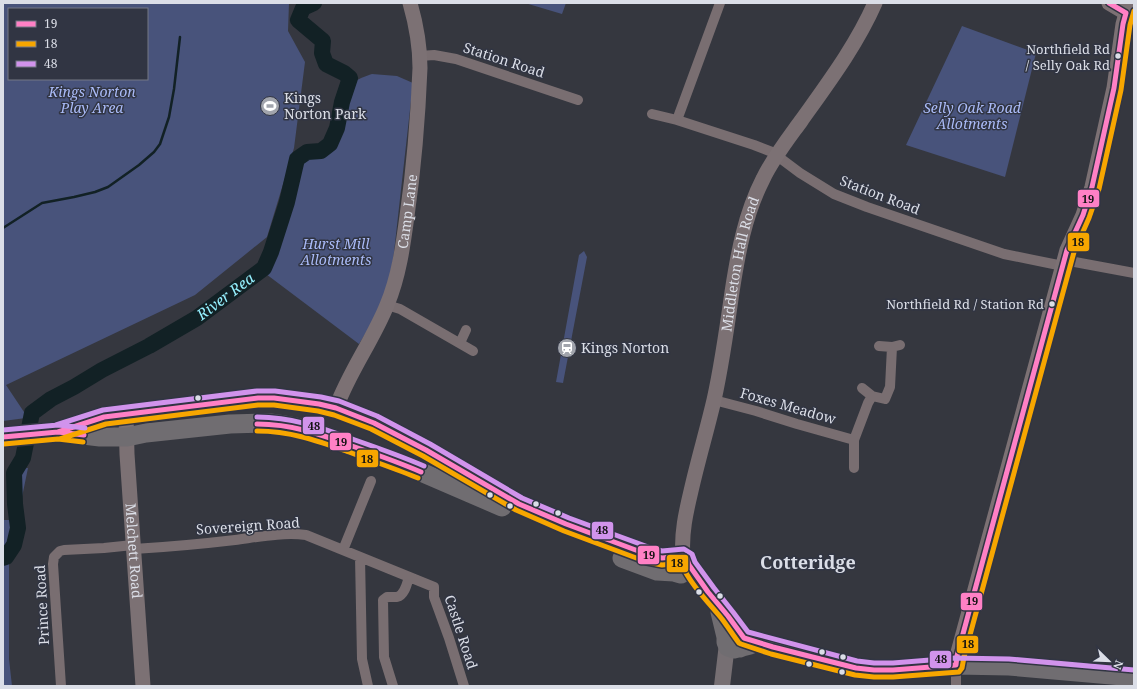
<svg xmlns="http://www.w3.org/2000/svg" width="1137" height="689" font-family="'Noto Serif',serif">
<style>
.green{fill:#48537b;fill-rule:evenodd}
.lines{fill:none;stroke-linecap:round;stroke-linejoin:round}
.stream{stroke:#122125;stroke-width:2.5}
.river{stroke:#122125;stroke-width:16}
.street{stroke:#796e71;stroke-width:10}
.secondary{stroke:#7c7174;stroke-width:15}
.primary{stroke:#766f73;stroke-width:16}
.highway{stroke:#706d71;stroke-width:19}
.bus-1-casing{stroke:#313543;stroke-width:8}
.bus-2-casing{stroke:#313543;stroke-width:8}
.bus-3-casing{stroke:#313543;stroke-width:8}
.bus-1{stroke:#ff80c5;stroke-width:5}
.bus-2{stroke:#f7a600;stroke-width:5}
.bus-3{stroke:#d193ec;stroke-width:5}
.bus-dot{fill:#dbdee7;stroke:#313543;stroke-width:1.5}
.labels{text-anchor:middle;stroke-width:3;stroke-linejoin:round;paint-order:stroke}
.bus-label{font-size:13px;fill:#dbdee7;stroke:#313543;text-anchor:end}
.street-label{font-size:14px;fill:#dbdee7;stroke:#313543}
.park-label{font-size:14px;font-style:italic;fill:#aabbf8;stroke:#313543}
.poi-label{font-size:14px;fill:#dbdee7;stroke:#313543;text-anchor:start}
.water-label{font-size:15px;font-style:italic;fill:#95f0fe;stroke:#313543}
.district-label{font-size:18px;font-weight:bold;fill:#dbdee7;stroke:#313543}
.line-badge{stroke:#313543;stroke-width:1.5}
.pale-badge-label{font-size:11px;text-anchor:middle;font-weight:bold;fill:#111}
</style>
<rect width="100%" height="100%" fill="#35373f"/>
<!-- green -->
<path class="green" d="M3,3H289L288,31L305,62L294,148L267,237L195,295L6,385L24,412L26,418L3,421ZM9,9H147V79H9Z
M525,3H566L562,14Z
M962,26L1036,53L1005,177L906,145Z
M372,74L397,76L413,83L393,261L384,303L359,344L266,274L278,246L303,160C311,157 320,157 327,152C339,143 344,117 346,103C347,95 346,89 353,83C357,79 366,76 372,74Z
M584,251L587,257L563,383L556,382L579,255Z
M28,468L9,560V659L12,686H3V520H13L8,499L10,469Z"/>
<g class="lines">
<!-- stream -->
<path class="stream" d="M3,228L42,203L74,197L95,192L108,187L139,165L154,152L160,144L169,117L174,89L180,37"/>
<!-- river -->
<path class="river" id="s1" d="M3,558L6,557L14,545L18,528L15,504L14,473L23,458L32,413L51,399L74,387L102,370L149,346L197,318L264,268L271,252L287,202L297,159L307,152L321,151L330,144L337,128L342,102L350,78L344,73L326,64L322,53L323,41L298,20L303,8L314,3"/>
<!-- street -->
<path class="street" d="M420,56L434,55L456,59L578,100
M652,114L677,120L754,145L772,152L800,173L834,194L867,207L1004,254L1063,266
M677,120L720,3
M1064,260L1134,273
M387,305L400,309L473,351
M460,343L466,330
M879,346L892,347
M862,388L872,396
M714,400L756,411L797,424L854,440L868,403L872,396L885,399L890,387L892,347L900,345
M854,440V468
M134,549C168,547 201,544 235,540C258,537 283,532 306,535L434,587V597L449,638L464,686
M343,550L371,481
M360,557L362,659L368,686
M956,665V686
M61,686L53,564L54,557L60,551L64,550L104,548L133,545
M393,686L384,657L383,600L387,597C390,597 394,597 397,597C405,595 407,583 409,577"/>
<!-- secondary -->
<g class="secondary">
<path d="M1109,3L1126,13L1134,15"/>
<path id="s2" d="M336,408C349,372 373,340 387,305C399,276 403,246 407,216C414,167 418,118 420,68C420,46 416,24 410,3"/>
<path id="s3" d="M126,415L127,454L143,686"/>
<path id="s4" d="M683,556C681,534 686,512 691,491C698,460 707,430 714,400C722,364 727,328 732,292C738,253 745,214 763,179C773,158 788,139 801,121C828,83 856,46 875,3"/>
<path d="M956,665L957,656L1067,250L1083,215L1092,187L1114,88L1123,24L1129,3"/>
</g>
<!-- primary -->
<path class="primary" d="M722,686L727,644"/>
<!-- highway -->
<path class="highway" d="M58,432L104,417L258,398H274L319,404L336,408L374,423L426,450L519,504L566,524L624,546L649,555L662,558L679,556H683L687,559L689,565L708,592L728,616L739,631L743,635L744,638L743,643L740,648
M3,437L58,432L100,437H127L146,433L230,424L270,423L285,425L307,429L407,466L502,507
M622,558L657,571L674,572L681,574L687,570L689,565
M720,612L726,637V642L728,647L734,649L750,645
M744,638L773,647L856,668L874,670H893L956,665L1009,666L1134,677"/>
<!-- bus-1 casing -->
<g class="bus-1-casing">
<path id="bus-1" d="M257,424C292,424 320,434 352,446C375,454 398,462 421,472
M58,432L104,417L258,398H274L319,404L336,408L374,423L426,450L519,504L566,524L649,555L662,558L683,556L687,559L689,565L708,592L728,616L744,638L773,647L856,668L874,670H893L956,665L957,656L1067,250L1083,215L1092,187L1114,88L1123,24L1126,13L1109,3
M3,437L58,432L84,435"/>
</g>
<!-- bus-2 casing -->
<g class="bus-2-casing">
<path id="bus-2" d="M257,431C291,431 318,441 349,452C372,461 396,469 418,478
M60,439L106,424L258,405H274L318,411L334,415L371,429L423,456L516,510L564,531L647,562L662,565L681,563C690,584 708,602 722,619C728,627 733,635 739,643L741,644L771,654L855,675L874,677H893L959,672L962,668L964,657L1074,252L1089,218L1099,189L1121,90L1130,25L1134,11
M4,444L58,439L83,442"/>
</g>
<!-- bus-3 casing -->
<g class="bus-3-casing">
<path id="bus-3" d="M257,417C293,417 322,428 355,440C378,448 401,456 424,466
M56,425L103,410L257,391H275L321,397L339,401L377,416L430,444L522,498L569,518L651,548L662,551L684,549L692,554L695,562L714,588L733,612L748,632L857,661L874,663H893L955,658L1009,659L1134,670
M3,430L58,425L85,428"/>
</g>
<!-- bus-1 -->
<use href="#bus-1" class="bus-1"/>
<!-- bus-2 -->
<use href="#bus-2" class="bus-2"/>
<!-- bus-3 -->
<use href="#bus-3" class="bus-3"/>
</g>
<!-- icons -->
<defs>
<g id="stadium-disc" transform="scale(1)"><circle r="9.5" fill="#a1a4ac" stroke="#313543"/><path d="M0-5a6.5 5 0 1 0 0 10a6.5 5 0 1 0 0-10ZM-3.5-1.8h7v3.6h-7Z" fill="#fff"/></g>
<g id="station-disc" transform="scale(1)"><circle r="9.5" fill="#a1a4ac" stroke="#313543"/><path d="M-3-6H3Q5-6 5-4V2Q5 4 3 4L4.5 6H3L1.5 4h-3L-3 6H-4.5L-3 4Q-5 4-5 2V-4Q-5-6-3-6ZM-3.5-4v3h7v-3ZM-3.5 1v1.5H-2V1ZM2 1v1.5H3.5V1Z" fill="#fff"/></g>
</defs>
<g fill-rule="evenodd">
<use href="#stadium-disc" x="270" y="106"/>
<use href="#station-disc" x="567" y="348"/>
</g>
<!-- markers -->
<g class="bus-dot">
<circle cx="1118" cy="56" r="3.5"/>
<circle cx="1052" cy="304" r="3.5"/>
<circle cx="198" cy="398" r="3.5"/>
<circle cx="490" cy="495" r="3.5"/>
<circle cx="536" cy="504" r="3.5"/>
<circle cx="510" cy="506" r="3.5"/>
<circle cx="558" cy="513" r="3.5"/>
<circle cx="699" cy="592" r="3.5"/>
<circle cx="720" cy="596" r="3.5"/>
<circle cx="822" cy="652" r="3.5"/>
<circle cx="843" cy="657" r="3.5"/>
<circle cx="809" cy="664" r="3.5"/>
<circle cx="842" cy="672" r="3.5"/>
</g>
<g class="labels">
<!-- bus labels -->
<g class="bus-label">
<text x="1110" y="54">Northfield Rd<tspan x="1110" dy="16">/ Selly Oak Rd</tspan></text>
<text x="1044" y="309">Northfield Rd / Station Rd</text>
</g>
<!-- street labels -->
<g class="street-label">
<text transform="translate(504 60) rotate(18)" y="5">Station Road</text>
<text transform="translate(880 195) rotate(21)" y="5">Station Road</text>
<text dy="5" stroke="none"><textPath href="#s2" startOffset="211">Camp Lane</textPath></text>
<text dy="5" stroke="none"><textPath href="#s4" startOffset="298">Middleton Hall Road</textPath></text>
<text transform="translate(788 406) rotate(16)" y="5">Foxes Meadow</text>
<text transform="translate(248 526) rotate(-4)" y="5">Sovereign Road</text>
<text dy="5" stroke="none"><textPath href="#s3" startOffset="136">Melchett Road</textPath></text>
<text transform="translate(42 605) rotate(-93)" y="5">Prince Road</text>
<text transform="translate(461 632) rotate(72)" y="5">Castle Road</text>
</g>
<!-- park labels -->
<g class="park-label">
<text x="92" y="97">Kings Norton<tspan x="92" dy="16">Play Area</tspan></text>
<text x="972" y="113">Selly Oak Road<tspan x="972" dy="16">Allotments</tspan></text>
<text x="336" y="249">Hurst Mill<tspan x="336" dy="16">Allotments</tspan></text>
</g>
<!-- poi labels -->
<g class="poi-label">
<text x="284" y="103">Kings<tspan x="284" dy="16">Norton Park</tspan></text>
<text x="581" y="353">Kings Norton</text>
</g>
<!-- water labels -->
<g class="water-label">
<text dy="5" stroke="none"><textPath href="#s1" startOffset="380">River Rea</textPath></text>
</g>
<!-- district labels -->
<g class="district-label">
<text x="808" y="569">Cotteridge</text>
</g>
</g>
<g class="line-badge">
<rect x="1077" y="189" width="23" height="19" rx="4" fill="#ff80c5"/>
<rect x="1067" y="232" width="23" height="20" rx="4" fill="#f7a600"/>
<rect x="302" y="416" width="23" height="19" rx="4" fill="#d193ec"/>
<rect x="329" y="432" width="23" height="19" rx="4" fill="#ff80c5"/>
<rect x="356" y="449" width="23" height="19" rx="4" fill="#f7a600"/>
<rect x="591" y="521" width="23" height="19" rx="4" fill="#d193ec"/>
<rect x="637" y="545" width="23" height="20" rx="4" fill="#ff80c5"/>
<rect x="666" y="554" width="23" height="19" rx="4" fill="#f7a600"/>
<rect x="960" y="592" width="23" height="19" rx="4" fill="#ff80c5"/>
<rect x="956" y="635" width="23" height="19" rx="4" fill="#f7a600"/>
<rect x="929" y="650" width="23" height="19" rx="4" fill="#d193ec"/>
</g>
<g class="pale-badge-label">
<text x="1088" y="203">19</text>
<text x="1078" y="246">18</text>
<text x="314" y="430">48</text>
<text x="341" y="446">19</text>
<text x="367" y="463">18</text>
<text x="602" y="534">48</text>
<text x="649" y="559">19</text>
<text x="677" y="567">18</text>
<text x="972" y="605">19</text>
<text x="968" y="648">18</text>
<text x="941" y="663">48</text>
</g>
<!-- border -->
<rect width="1137" height="689" fill="none" stroke="#dbdee7" stroke-width="8"/>
<!-- legend -->
<rect x="8" y="8" width="140" height="72" fill="#313543" stroke="#757985"/>
<rect x="16" y="21" width="20" height="6" fill="#ff80c5" stroke="#757985"/>
<text x="44" y="28" font-size="12" fill="#dbdee7">19</text>
<rect x="16" y="41" width="20" height="6" fill="#f7a600" stroke="#757985"/>
<text x="44" y="48" font-size="12" fill="#dbdee7">18</text>
<rect x="16" y="61" width="20" height="6" fill="#d193ec" stroke="#757985"/>
<text x="44" y="68" font-size="12" fill="#dbdee7">48</text>
<!-- north arrow -->
<g transform="translate(1109 661) rotate(113)" stroke="#313543" stroke-width="3" paint-order="stroke">
<path d="M0-3L7 15L0 10L-7 15Z" fill="#dbdee7"/>
<text y="-6" font-size="11" font-weight="bold" text-anchor="middle" fill="#dbdee7">N</text>
</g>
</svg>
